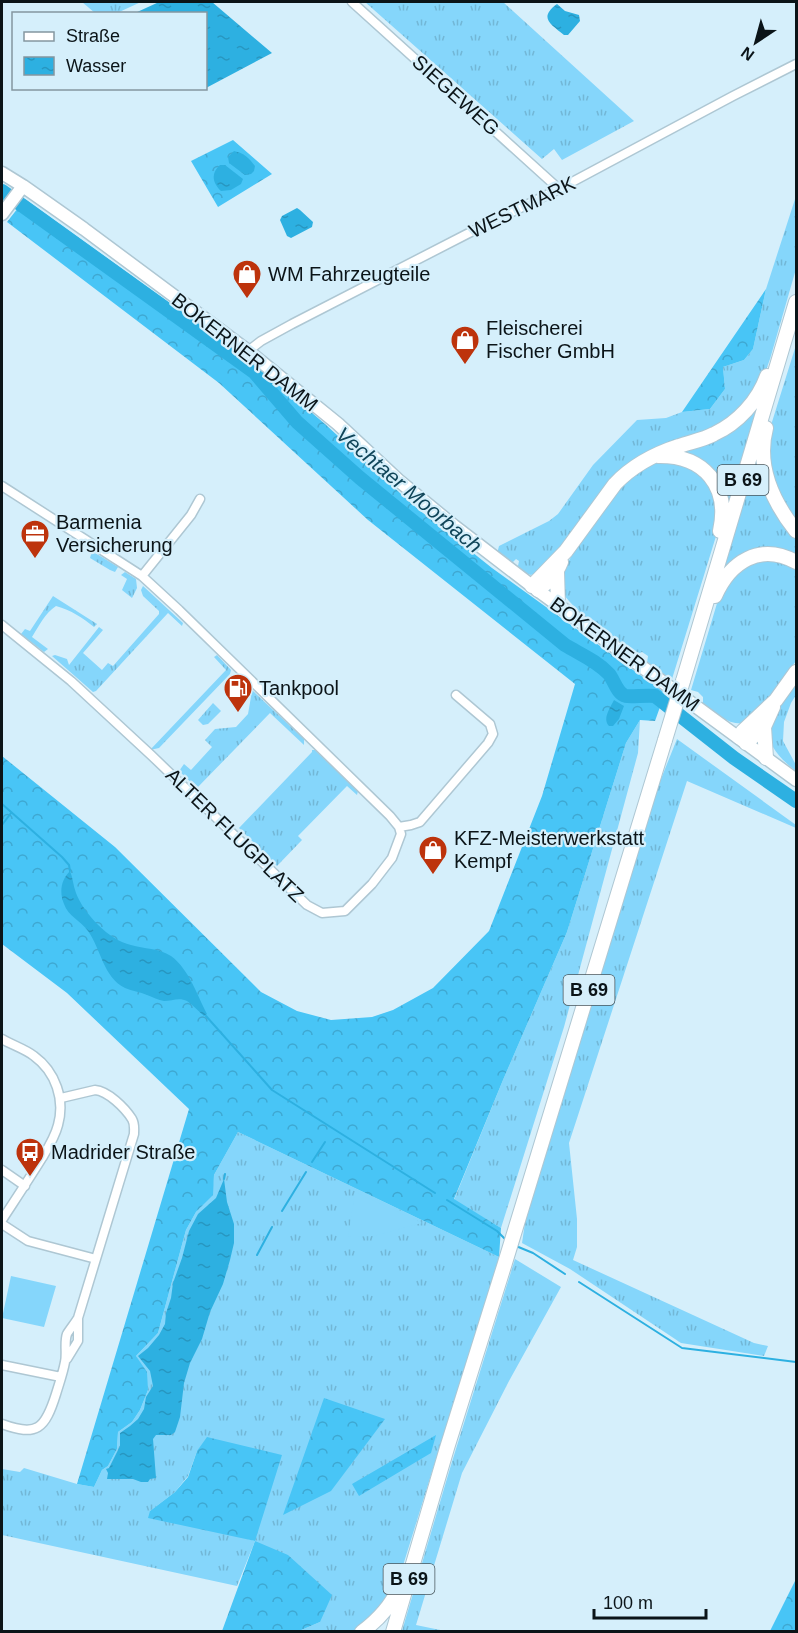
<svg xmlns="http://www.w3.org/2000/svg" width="798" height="1633" font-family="Arial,sans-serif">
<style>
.grass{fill:url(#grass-tufts);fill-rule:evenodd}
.forest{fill:url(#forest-crowns)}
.green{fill:#85d6fb}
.water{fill:url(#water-ripples)}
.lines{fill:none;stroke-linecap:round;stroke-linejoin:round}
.stream{stroke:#2db0e1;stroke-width:2}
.river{stroke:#2db0e1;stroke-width:14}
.street-casing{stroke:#aec7d3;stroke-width:11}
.secondary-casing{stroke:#aec7d3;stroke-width:15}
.primary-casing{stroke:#aec7d3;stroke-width:16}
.street{stroke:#fff;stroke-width:8}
.secondary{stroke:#fff;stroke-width:12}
.primary{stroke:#fff;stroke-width:14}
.primary-bridge-casing{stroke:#aec7d3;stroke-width:16;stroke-linecap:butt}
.primary-bridge{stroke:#fff;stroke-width:14}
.labels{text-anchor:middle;stroke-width:4.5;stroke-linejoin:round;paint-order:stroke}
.shield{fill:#d5effb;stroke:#48565c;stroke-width:1.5}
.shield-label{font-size:18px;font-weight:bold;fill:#0b1418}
.street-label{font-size:20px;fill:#0b1418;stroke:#d5effb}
.poi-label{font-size:20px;fill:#0b1418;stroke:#d5effb;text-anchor:start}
.water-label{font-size:21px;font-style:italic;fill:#104559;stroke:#d5effb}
</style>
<defs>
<pattern id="grass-tufts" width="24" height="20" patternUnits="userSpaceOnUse" patternTransform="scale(1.5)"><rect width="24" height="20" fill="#85d6fb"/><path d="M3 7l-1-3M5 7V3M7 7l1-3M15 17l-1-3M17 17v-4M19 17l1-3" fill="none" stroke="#72b7d6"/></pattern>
<pattern id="forest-crowns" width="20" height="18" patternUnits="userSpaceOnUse" patternTransform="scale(1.5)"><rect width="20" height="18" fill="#48c5f6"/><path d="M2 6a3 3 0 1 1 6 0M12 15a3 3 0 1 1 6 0" fill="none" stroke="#3ea8d2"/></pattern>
<pattern id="water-ripples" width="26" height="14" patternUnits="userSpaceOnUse" patternTransform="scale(1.5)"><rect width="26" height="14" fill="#2db0e1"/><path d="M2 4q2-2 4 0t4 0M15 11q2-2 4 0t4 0" fill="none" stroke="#2796c0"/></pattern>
</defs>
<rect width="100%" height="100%" fill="#d5effb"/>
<!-- grass -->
<path class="grass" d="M82,2H141L117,13H95Z
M365,2H503L634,121L562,160L554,149L542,159Z
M796,196V269L770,359L765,373L752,395L720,427L650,451L574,532L545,565L537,572L531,575C525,573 521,571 518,566L519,561L516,559L512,563L508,562L497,554L499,546L549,521L558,514L593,465L637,420L666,418L682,412L710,409L725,389L723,367L744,360L753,349L766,289Z
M796,345V523L787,511L771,476L767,438Z
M761,397L729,509L722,487L676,453Z
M756,453L780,518L796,538V557L781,551L720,576Z
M664,462L684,464L706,480L716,499L717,533L672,679C662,678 653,669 647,663L648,656L642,652L634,655L588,621L569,601L564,595L563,571L579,543L628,479L650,463Z
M92,551L118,567L115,572L110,570L90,558Z
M766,559L796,567V661L766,701L746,723C729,726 716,714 703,703V697L698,692L691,690L721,590L745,565Z
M125,572L136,579L137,588L132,598L122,590L127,579L121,575Z
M143,586L183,623L182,626L168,613L96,691L93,692L52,656L55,655L67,659L69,665L99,627L103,630L83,653L102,670L108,663L113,666L159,614V611L143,596L141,590Z
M53,596L97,624L94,627C83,618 71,610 56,606C45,613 39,626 32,637L48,649L44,652L21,634L25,629L30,631Z
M217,655L231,670L230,674L159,748L150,750L226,670L214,657Z
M796,680V695L791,703L784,722L783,741L796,765V771C751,737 771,719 796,680Z
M252,691H253L304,739V745L270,713L197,788L179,771L184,764L191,770L212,747L205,740L215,729L236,727L248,714Z
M213,703L221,711L208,724L203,725L198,720Z
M640,720L638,753L564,1027L501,1228L454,1200L503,1080L567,932L626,743Z
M677,739L796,825V828L687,781L569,1143L577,1219V1247L573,1260L754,1343L768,1346L764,1356L681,1343L570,1269L522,1243L525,1223L659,784Z
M312,750H315L358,791L357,795L347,786L298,836L302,840L277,866L239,828L312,752Z
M238,1132L499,1257L450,1422L436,1459L401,1572L392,1592L375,1616L355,1631H299L320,1622L255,1541L237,1586L2,1535V1469L20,1472L24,1468L77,1484L94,1487L102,1470L108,1466L117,1449L118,1432L132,1422L140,1410L148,1390L136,1356L158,1333L186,1230L196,1212L212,1195L214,1175ZM197,1451L255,1541L150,1511L175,1492L188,1476Z
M515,1259L561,1287L509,1381L462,1473L416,1625L445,1631H402L451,1465Z"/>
<!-- forest -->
<path class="forest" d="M233,140L272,174L218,207L191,161Z
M25,199L257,366L325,424L413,505L492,568L665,693L655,721L640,720L626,743L567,932L503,1080L454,1199L501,1228L499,1257L238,1132L214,1175L213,1195L196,1212L186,1230L158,1333L136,1356L147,1372L148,1390L140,1410L132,1422L118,1432L117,1449L108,1466L102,1470L94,1487L77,1484L189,1109L67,993L2,944V756L115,847L261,992L297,1011L331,1020L372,1017L393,1010L433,988L489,931L542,796L575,684L368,520L219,383L7,222Z
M766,289L753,349L744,360L723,367L725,389L710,409L682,412Z
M324,1398L385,1419L331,1491L283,1515Z
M436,1435L431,1453L359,1496L352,1484Z
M207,1437L282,1455L255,1541L288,1555L332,1595L320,1622L299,1631H222L255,1541L148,1518L150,1511L175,1492L188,1477L197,1451Z
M796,1579V1631H770Z"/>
<!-- green -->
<path class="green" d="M355,1192L422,1223L373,1236L348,1237Z
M11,1276L56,1286L44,1327L2,1318Z"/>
<!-- water -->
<path class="water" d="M159,2H212L272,53L206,88V14L135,13Z
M557,4L565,11L579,15L580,21L568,35H564C551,24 538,18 557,4Z
M234,151C244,153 249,158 255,166L254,171L251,174L245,175L229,163L228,157Z
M220,165H225L243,179L241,184L231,190L221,191C213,183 210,174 220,165Z
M297,208L300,210L313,222L312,227L291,238L287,236L280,220L282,216Z
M614,700L624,706L619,719L613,726H609C602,719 610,708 614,700Z
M70,871C73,878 73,885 76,893C84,914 109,940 131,945C144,949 159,948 171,956C189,969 197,995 207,1014L204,1016C199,1012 193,1005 187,1001C179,997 172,1001 164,1001C158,1000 153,997 147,995C140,992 132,991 125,988C103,977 101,949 88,931C81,921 68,916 64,904C59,892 61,880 70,871Z
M224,1179L227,1202L234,1224V1243L230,1260L223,1284L210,1312L202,1339L190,1363L184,1383L180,1417L175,1432L171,1435H156L153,1439L156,1478L150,1479L148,1482H141L133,1479H107L108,1473L106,1469L109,1468L120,1446V1433L130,1426L138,1419L144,1409L146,1397L153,1386L150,1371L138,1356L148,1348L159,1335L165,1324L166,1313L171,1298L173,1283L182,1258L189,1231L198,1214L216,1198Z"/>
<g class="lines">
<!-- stream -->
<path class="stream" d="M2,804L62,857L69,865L70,871
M2,825L11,813
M206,1016L272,1090L435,1193
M312,1162L325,1142
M224,1179L225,1174
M447,1200L497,1231L506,1240
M282,1211L306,1172
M516,1246L533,1253L565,1274
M257,1255L272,1227
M579,1282L682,1348L796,1362"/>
<!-- river -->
<path class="river" d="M2,191L254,372L297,422L360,478L565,645C580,654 597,661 609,674C614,680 617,694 626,696C631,697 647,695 655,696L734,758L796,801"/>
<!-- street casing -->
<g class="street-casing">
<path id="street" d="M352,2L559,189
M248,351L261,341L292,324L467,234L559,189L733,96L796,64
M2,486L142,576L179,610L390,816L399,827L401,834L392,858L372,884L345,911L322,913L307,905L151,755L71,681L2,625
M142,576L191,515L200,499
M399,827L411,825L420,822L488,743L493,734L490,724L456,695
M2,1039C12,1045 25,1049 34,1056C56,1072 65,1100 58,1125C55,1137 48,1148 42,1158C29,1179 15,1200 2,1220
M2,1170L25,1186
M2,1224L28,1241L96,1259
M67,1359L78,1341V1319
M2,1365L61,1377
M2,1424C37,1437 45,1429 56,1394C59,1384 63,1373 65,1362C67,1354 64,1342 67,1334C70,1329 75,1323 78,1318L134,1134C134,1129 135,1124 132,1119C125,1108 108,1091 95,1090L61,1098"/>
</g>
<!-- secondary casing -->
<g class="secondary-casing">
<path id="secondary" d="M2,173L23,186L84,229L248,351L338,424L398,480L454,526L532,586L796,780
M2,214L23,186"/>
</g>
<!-- primary casing -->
<g class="primary-casing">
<path id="primary" d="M766,428C756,466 773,502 796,531
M658,456C704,455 730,486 720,531
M557,572L558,605
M532,586L566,551L615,484C633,465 654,454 679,446C690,442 703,440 714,434C738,423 758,401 767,376
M538,590C548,582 556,575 561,562
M715,596C730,562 760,542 796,562
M683,681L796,302
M764,727L766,758
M739,737L743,731L776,700L796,672
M746,743L764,727L773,707
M362,1632C378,1620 391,1606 399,1588
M393,1632L447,1448L505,1263L665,740"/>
</g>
<!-- street -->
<use href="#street" class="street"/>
<!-- secondary -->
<use href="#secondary" class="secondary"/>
<!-- primary -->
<use href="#primary" class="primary"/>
<!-- primary-bridge casing -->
<g class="primary-bridge-casing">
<path id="primary-bridge" d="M665,740L683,681"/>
</g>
<!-- primary-bridge -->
<use href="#primary-bridge" class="primary-bridge"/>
</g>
<!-- icons -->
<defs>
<g id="shop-pin" transform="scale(1.5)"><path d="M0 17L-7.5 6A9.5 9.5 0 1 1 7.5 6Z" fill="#bd330c" stroke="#d5effb"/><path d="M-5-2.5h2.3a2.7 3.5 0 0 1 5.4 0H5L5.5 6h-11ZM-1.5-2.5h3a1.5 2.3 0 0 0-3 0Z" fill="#fff"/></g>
<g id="office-pin" transform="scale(1.5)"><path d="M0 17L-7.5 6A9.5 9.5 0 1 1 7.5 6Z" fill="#bd330c" stroke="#d5effb"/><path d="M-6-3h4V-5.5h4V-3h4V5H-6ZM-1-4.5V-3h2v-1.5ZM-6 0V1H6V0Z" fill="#fff"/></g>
<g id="fuel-pin" transform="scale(1.5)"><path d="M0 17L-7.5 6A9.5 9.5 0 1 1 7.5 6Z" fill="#bd330c" stroke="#d5effb"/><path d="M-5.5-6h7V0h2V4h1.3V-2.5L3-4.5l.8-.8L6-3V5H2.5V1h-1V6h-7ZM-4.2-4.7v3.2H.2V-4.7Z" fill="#fff"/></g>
<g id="bus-pin" transform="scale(1.5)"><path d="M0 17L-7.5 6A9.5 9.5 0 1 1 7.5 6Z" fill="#bd330c" stroke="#d5effb"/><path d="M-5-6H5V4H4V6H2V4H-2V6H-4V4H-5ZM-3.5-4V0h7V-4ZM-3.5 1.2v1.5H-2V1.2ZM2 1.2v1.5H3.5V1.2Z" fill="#fff"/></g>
</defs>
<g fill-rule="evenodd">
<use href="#shop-pin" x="247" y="274"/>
<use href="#shop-pin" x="465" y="340"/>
<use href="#office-pin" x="35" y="534"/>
<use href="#fuel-pin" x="238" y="688"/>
<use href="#shop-pin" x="433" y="850"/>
<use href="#bus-pin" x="30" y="1152"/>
</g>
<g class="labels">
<!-- shield labels -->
<g class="shield">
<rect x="717.5" y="465" width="51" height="30" rx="4.5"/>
<rect x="563.5" y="975" width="51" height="30" rx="4.5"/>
<rect x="383.5" y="1564" width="51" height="30" rx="4.5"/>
</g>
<g class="shield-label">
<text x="743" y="486">B 69</text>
<text x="589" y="996">B 69</text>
<text x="409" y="1585">B 69</text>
</g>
<!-- street labels -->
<g class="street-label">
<text transform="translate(456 95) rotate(42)" y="7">SIEGEWEG</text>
<text transform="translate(522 207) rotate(-26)" y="7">WESTMARK</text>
<text transform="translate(245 352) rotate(38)" y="7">BOKERNER DAMM</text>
<text transform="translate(625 654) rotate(36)" y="7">BOKERNER DAMM</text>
<text transform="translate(235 835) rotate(44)" y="7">ALTER FLUGPLATZ</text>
</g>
<!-- poi labels -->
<g class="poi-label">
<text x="268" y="281">WM Fahrzeugteile</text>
<text x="486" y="335">Fleischerei<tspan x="486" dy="23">Fischer GmbH</tspan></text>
<text x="56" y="529">Barmenia<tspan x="56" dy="23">Versicherung</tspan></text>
<text x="259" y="695">Tankpool</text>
<text x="454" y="845">KFZ-Meisterwerkstatt<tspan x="454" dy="23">Kempf</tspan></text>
<text x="51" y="1159">Madrider Straße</text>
</g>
<!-- water labels -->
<g class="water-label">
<text transform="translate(409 490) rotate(40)" y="7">Vechtaer Moorbach</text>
</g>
</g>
<!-- border -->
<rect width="798" height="1633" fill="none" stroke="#0b1418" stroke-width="6"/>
<!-- legend -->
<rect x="12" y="12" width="195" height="78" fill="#d5effb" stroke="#8497a0" stroke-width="1.5"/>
<rect x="24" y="32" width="30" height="9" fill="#ffffff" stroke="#8497a0" stroke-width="1.5"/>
<text x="66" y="42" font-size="18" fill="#0b1418">Straße</text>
<rect x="24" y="57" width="30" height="18" fill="url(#water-ripples)" stroke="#8497a0" stroke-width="1.5"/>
<text x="66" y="72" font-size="18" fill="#0b1418">Wasser</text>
<!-- north arrow -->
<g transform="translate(756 42) rotate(216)" stroke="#d5effb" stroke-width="4.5" paint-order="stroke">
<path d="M0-4.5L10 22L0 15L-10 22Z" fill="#0b1418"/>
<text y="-9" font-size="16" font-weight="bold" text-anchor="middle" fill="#0b1418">N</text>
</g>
<!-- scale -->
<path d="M594 1609v9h112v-9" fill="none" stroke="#0b1418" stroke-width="3"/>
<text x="603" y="1609" font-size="18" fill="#0b1418" stroke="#d5effb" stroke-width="4.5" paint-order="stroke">100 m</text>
</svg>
